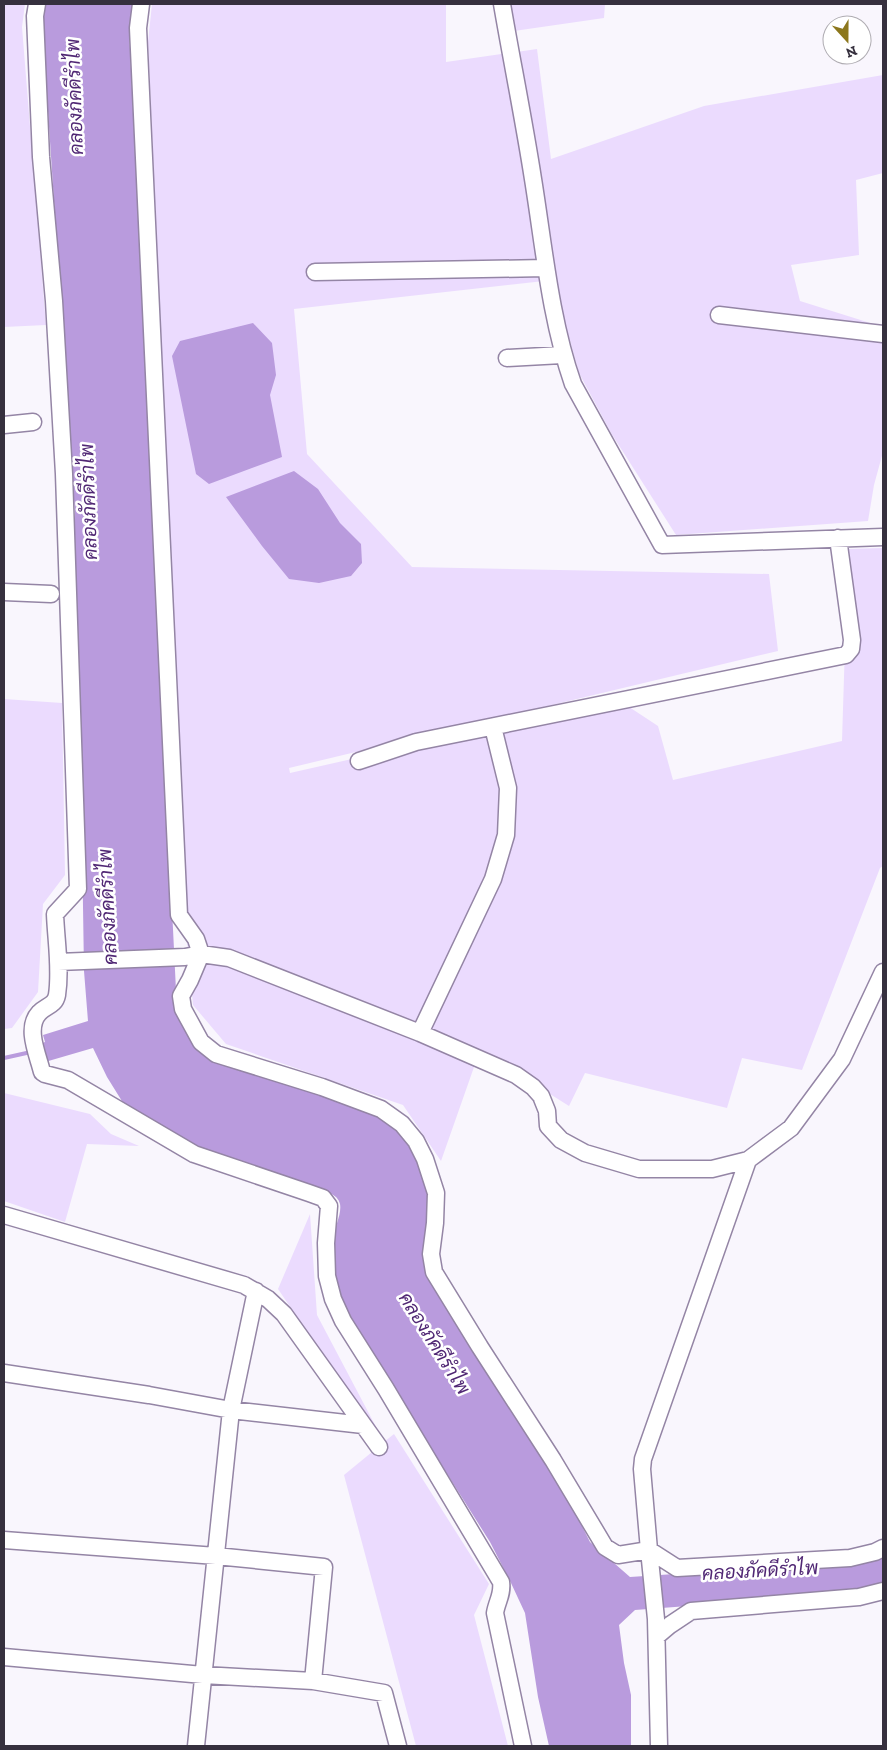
<svg xmlns="http://www.w3.org/2000/svg" width="887" height="1750" font-family="'Zilla Slab',Sarabun,serif">
<style>
.green{fill:#ebdbfe}
.water{fill:#b99bdd}
.lines{fill:none;stroke-linecap:round;stroke-linejoin:round}
.stream{stroke:#b99bdd;stroke-width:4}
.minor-casing{stroke:#9485a5;stroke-width:19}
.minor{stroke:#fff;stroke-width:16}
.labels{text-anchor:middle;stroke-width:5;stroke-linejoin:round;paint-order:stroke}
.water-label{font-size:19px;font-style:italic;fill:#502774;stroke:#fff}
</style>
<rect width="100%" height="100%" fill="#f9f6fd"/>
<!-- green -->
<path class="green" d="M4,4H25L22,27L46,325L4,327Z
M152,4H446V62L537,49L551,159L704,106L883,75V173L856,180L859,255L791,265L800,301L883,327V452L874,485L868,521L676,535L611,433L579,373L553,280L294,309L307,454L412,567L769,574L778,651L289,768L290,773L617,699L658,726L673,780L842,741L848,549L883,548V866L880,868L802,1070L742,1058L727,1108L585,1073L569,1106L480,1050L441,1161L403,1105L226,1044L193,1005L187,942L148,42Z
M507,4H605L604,18L514,31Z
M4,699L62,703L65,875L43,904L38,992L12,1028L4,1029Z
M4,1093L90,1114L111,1134L139,1146L87,1144L65,1222L4,1201Z
M310,1214L317,1315L384,1442L394,1434L489,1584L474,1615L508,1746H416L344,1475L383,1443L278,1289Z"/>
<!-- water -->
<path class="water" d="M45,4H134L129,28L177,1011L187,1035L207,1053L392,1121L417,1150L433,1200L424,1252L425,1268L558,1478L590,1542L630,1577L856,1562L883,1554V1586L858,1593L635,1610L619,1625L624,1663L631,1695V1746H549L538,1697L525,1613L511,1583L490,1542L352,1323C339,1296 331,1268 334,1238C334,1227 342,1214 340,1204C338,1194 326,1192 319,1189L194,1149L125,1106L107,1077L93,1048L45,1062L40,1044L45,1042L43,1035L88,1021L84,971L82,842L71,631L75,514L42,22Z
M253,323L272,343L276,375L270,395L282,457L209,484L196,474L172,356L180,341Z
M294,471L318,489L340,523L361,544L362,563L351,576L319,583L289,579L262,546L226,497Z"/>
<g class="lines">
<!-- stream -->
<path class="stream" d="M4,1058L31,1052"/>
<!-- minor casing -->
<g class="minor-casing">
<path id="minor" d="M37,4L35,16L41,157L54,301L64,474L78,889L55,914C56,940 61,969 57,995C55,1006 45,1006 39,1013C25,1028 38,1055 42,1072L45,1074L68,1080L194,1154L309,1193L323,1198L329,1206L326,1243L327,1276L333,1299L343,1321L386,1389L501,1582C503,1594 497,1601 495,1613L523,1746
M141,4L138,28L179,915L196,939L201,954L190,980L181,996L183,1009L201,1042L216,1054L322,1087L381,1109L402,1124L416,1141L425,1159L436,1193L435,1223L431,1254L434,1272L480,1347L553,1460L605,1547L618,1555L649,1550L656,1619L659,1746
M502,4C512,62 524,121 533,179C544,247 550,318 573,384L662,545L883,537
M315,272L546,268
M719,315L883,334
M507,358L562,355
M4,425L33,422
M4,592L51,594
M359,761L416,742L846,655L851,649L852,640L838,538
M58,962L185,957L201,954L229,958L420,1033L516,1075L533,1087L541,1096L547,1111L548,1126L561,1140L585,1153L639,1169H712L748,1160L791,1128L842,1059L883,972
M420,1033L493,879L506,835L508,788L493,727
M748,1160L643,1459L642,1469L649,1550L677,1568L850,1558L875,1552L883,1548
M4,1215L244,1285L268,1299L284,1314L379,1447
M4,1373L149,1395L231,1410L363,1425
M4,1540L216,1556L324,1567L313,1681
M657,1636L670,1625L691,1611L859,1597L883,1591
M4,1657L203,1675L313,1681L384,1693L398,1746
M196,1746L231,1410L256,1291"/>
</g>
<!-- minor -->
<use href="#minor" class="minor"/>
</g>
<g class="labels">
<!-- water labels -->
<g class="water-label">
<text transform="translate(74 97) rotate(-92)" y="7">คลองภัคดีรำไพ</text>
<text transform="translate(88 502) rotate(-92)" y="7">คลองภัคดีรำไพ</text>
<text transform="translate(107 907) rotate(-93)" y="7">คลองภัคดีรำไพ</text>
<text transform="translate(435 1343) rotate(58)" y="7">คลองภัคดีรำไพ</text>
<text transform="translate(760 1570) rotate(-3)" y="7">คลองภัคดีรำไพ</text>
</g>
</g>
<!-- border -->
<rect width="887" height="1750" fill="none" stroke="#36303e" stroke-width="10"/>
<!-- north arrow -->
<g transform="translate(847 40) rotate(159)"><circle r="24" fill="#ffffff" stroke="#afacb2"/>
<path d="M0-4L9 19L0 12L-9 19Z" fill="#8c771c"/>
<text y="-8" font-size="14" font-weight="bold" text-anchor="middle" fill="#36303e">N</text>
</g>
</svg>
